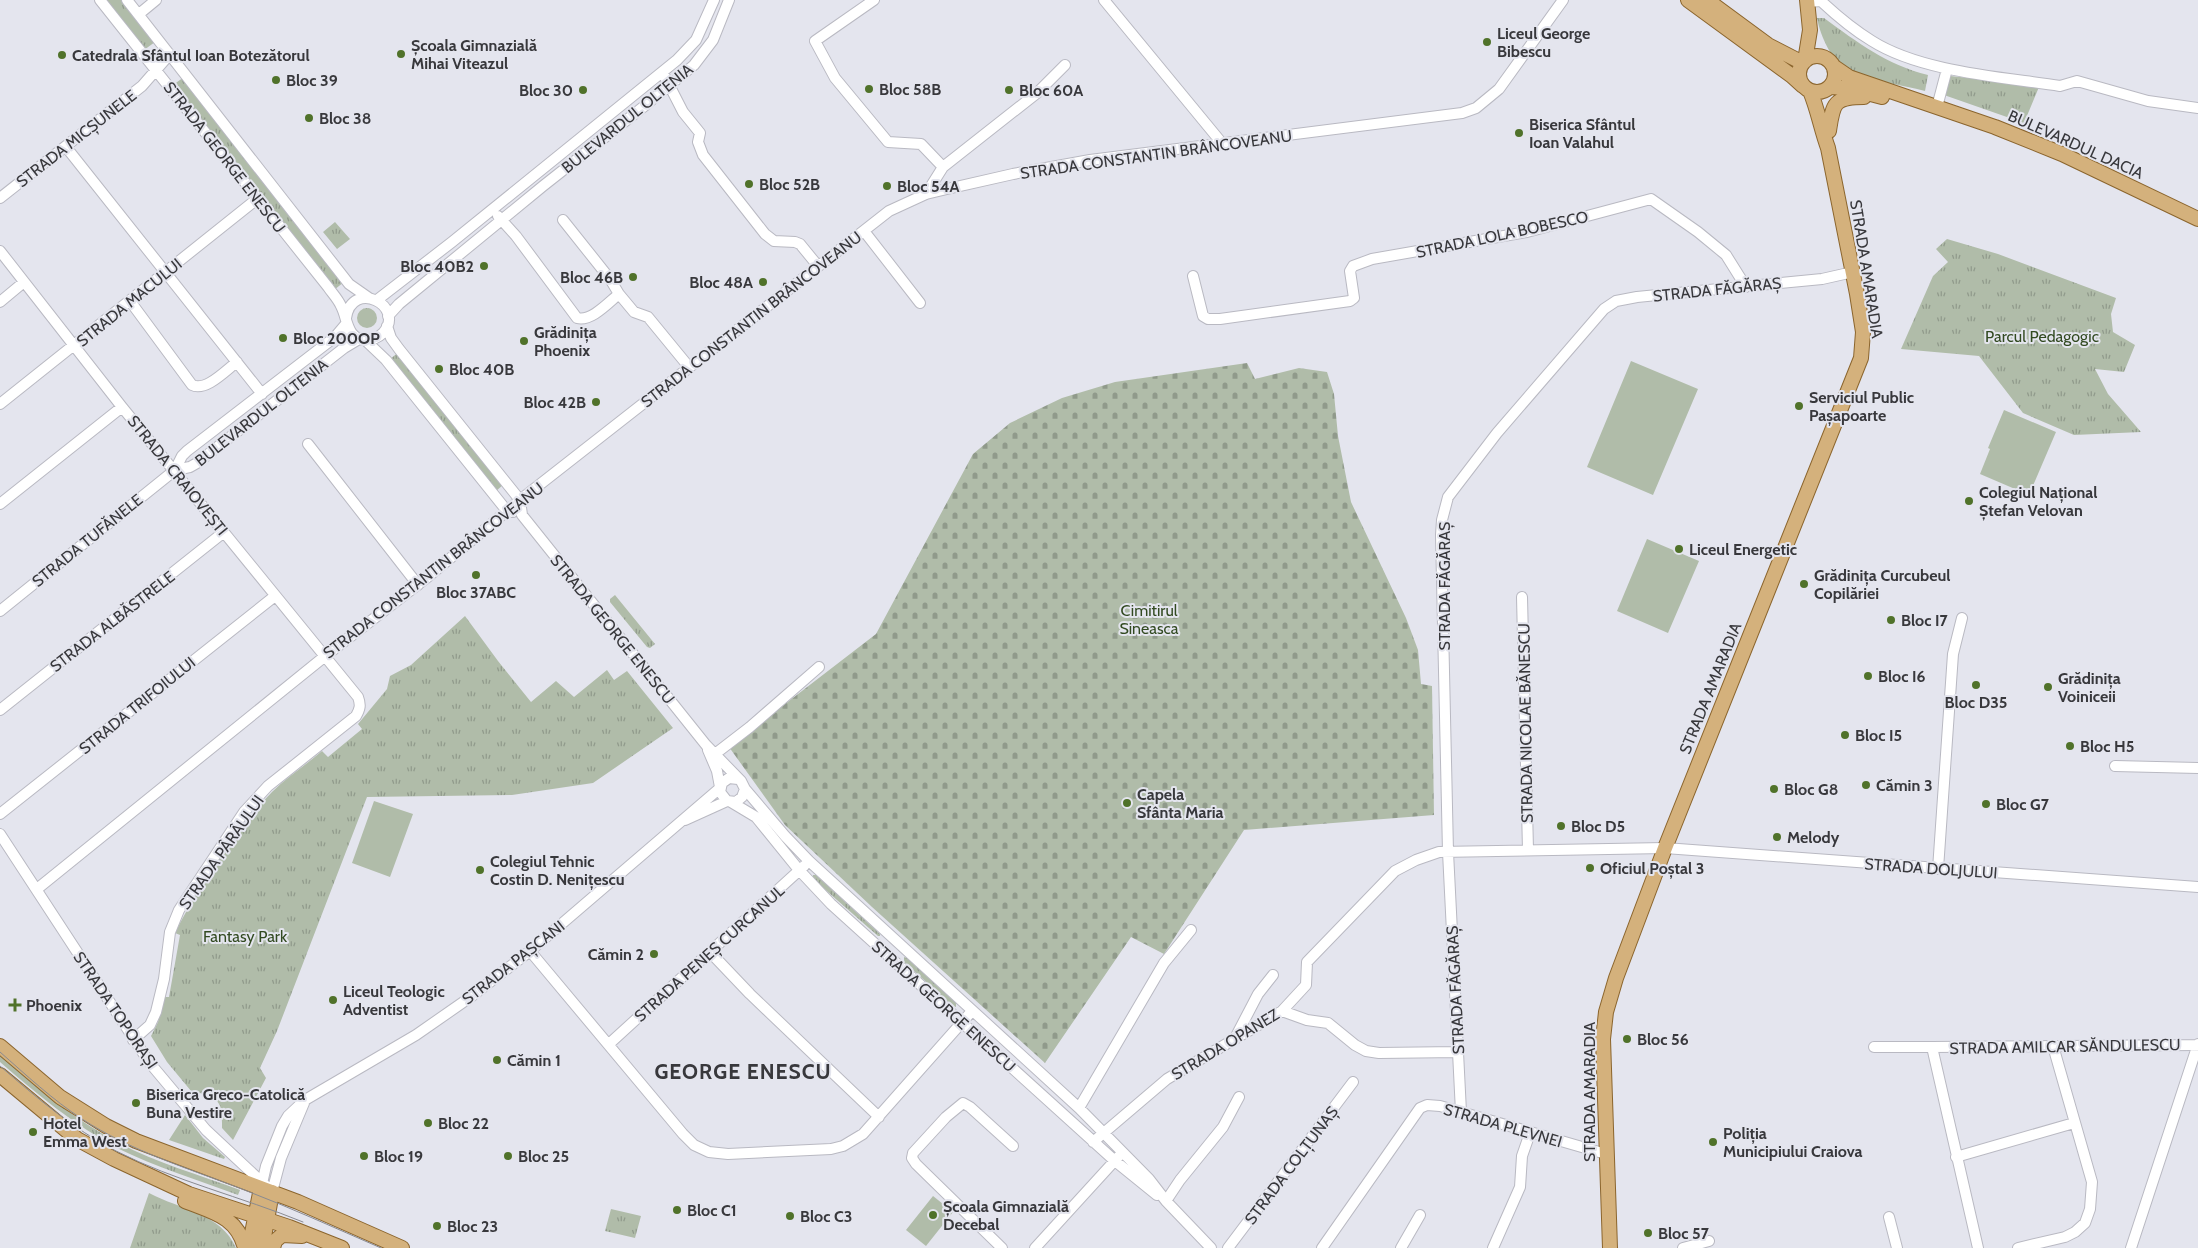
<svg xmlns="http://www.w3.org/2000/svg" width="2198" height="1248" font-family="Cabin,sans-serif">
<style>
.grass{fill:url(#grass-tufts)}
.cemetery{fill:url(#cemetery-stones)}
.pitch{fill:#b0bca9}
.lines{fill:none;stroke-linecap:round;stroke-linejoin:round}
.minor-casing{stroke:#b9b9c2;stroke-width:12}
.major-casing{stroke:#8b652d;stroke-width:16}
.minor{stroke:#fff;stroke-width:10}
.major{stroke:#d4b17c;stroke-width:14}
.tram{stroke:#898a90;stroke-width:1}
.poi-dot{fill:#50722a;stroke:#e4e5ee;stroke-width:2}
.labels{text-anchor:middle;stroke-width:4;stroke-linejoin:round;paint-order:stroke}
.poi-label{font-size:16px;font-weight:bold;fill:#38383c;stroke:#e4e5ee;text-anchor:start}
.street-label{font-size:16px;fill:#38383c;stroke:#e4e5ee}
.park-label{font-size:16px;fill:#324a21;stroke:#e4e5ee}
.district-label{font-size:21px;font-weight:bold;letter-spacing:1px;fill:#38383c;stroke:#e4e5ee}
</style>
<defs>
<pattern id="grass-tufts" width="24" height="20" patternUnits="userSpaceOnUse" patternTransform="scale(1.25)"><rect width="24" height="20" fill="#b0bca9"/><path d="M3 7l-1-3M5 7V3M7 7l1-3M15 17l-1-3M17 17v-4M19 17l1-3" fill="none" stroke="#909a8b"/></pattern>
<pattern id="cemetery-stones" width="16" height="16" patternUnits="userSpaceOnUse" patternTransform="scale(1.25)"><rect width="16" height="16" fill="#b0bca9"/><path d="M2 7V4a2 2 0 0 1 4 0v3zM10 15v-3a2 2 0 0 1 4 0v3z" fill="#909a8b"/></pattern>
</defs>
<rect width="100%" height="100%" fill="#e4e5ee"/>
<!-- grass -->
<path class="grass" d="M103,0H122L155,42L144,50Z
M1817,18H1824C1857,42 1887,65 1928,75L1925,91C1902,85 1872,81 1850,72C1833,65 1820,35 1817,18Z
M1950,76L1999,81L2039,87L2024,123L1944,95Z
M184,77L344,282L334,290L173,85Z
M335,222L350,239L337,249L323,232Z
M1947,239L1998,254L2116,298L2111,314L2113,332L2135,345L2124,372L2095,369L2108,394L2141,432L2074,435L2023,413L1979,356L1901,349L1933,276L1948,262L1936,249Z
M357 318a10 10 0 1 1 20 0a10 10 0 1 1-20 0Z
M400,351L504,484L495,492L389,360Z
M615,595L655,644L650,648L647,647L610,602V599Z
M465,616L498,661L531,702L556,681L574,697L607,670L614,680L627,671L673,728L593,783L512,795L367,797L277,1031L260,1068L266,1078L233,1140L222,1128C222,1106 223,1100 200,1093L196,1097L167,1062L151,1036L158,1022L164,997H169L180,935L175,933C199,886 235,829 272,792C287,777 306,765 322,751L328,757L362,729L358,724L387,689L390,676L411,665Z
M813,875H816L880,934V936H878L813,879Z
M904,957L907,958L956,1003V1007L953,1006L904,962Z
M0,1055C37,1088 75,1120 119,1143C157,1163 200,1175 240,1190L238,1195C198,1180 155,1167 117,1148C74,1125 37,1094 0,1062Z
M185,1115L203,1138L225,1157L224,1159L169,1140Z
M149,1193C181,1210 221,1213 236,1248H130Z
M611,1209L641,1216L635,1238L605,1231Z"/>
<!-- cemetery -->
<path class="cemetery" d="M1247,363L1255,379L1299,368L1327,372L1334,394L1338,436L1351,502L1406,618L1418,650L1421,684L1432,686L1434,815L1244,830L1164,954L1131,937L1045,1063L872,907L785,825L729,747L876,634L973,454L1010,423L1062,398L1115,382Z"/>
<!-- pitch -->
<path class="pitch" d="M1631,361L1698,389L1653,495L1587,467Z
M2004,410L2056,432L2029,495L1980,474L1990,449L1988,448Z
M1647,539L1699,561L1668,633L1617,611Z
M374,801L413,814L390,877L352,863Z
M933,1196L953,1212L926,1246L906,1230Z"/>
<g class="lines">
<!-- minor casing -->
<g class="minor-casing">
<path id="minor" d="M100,0L328,287C332,293 338,299 341,306C348,319 346,339 366,340C372,340 379,337 383,333C407,306 352,278 346,318
M127,0L349,284L369,298
M874,0L815,41L835,78L888,142L921,144L943,167
M1104,0L1221,142
M1808,2L1821,1C1836,15 1854,30 1872,41C1921,72 2003,77 2060,86L2077,81L2148,101L2198,108
M139,14L156,0
M663,73L683,112L700,133L698,142L703,155L765,234L774,241L795,242L800,244L818,266
M1937,107L1947,69
M66,147L262,394
M926,194L943,167L1037,93L1065,65
M0,198L142,86L170,54
M498,216L516,236L577,318C591,322 608,303 619,294
M563,220L610,279L619,294L634,312L648,317L689,367
M864,231L920,303
M0,251L122,407L358,697C361,705 360,709 356,716L268,786L244,812L179,910L170,932L164,979L156,1012L150,1025L133,1040
M1193,276L1203,316L1208,319H1220L1350,301L1354,298L1350,271L1353,266L1372,259L1527,232L1651,199L1698,232L1726,255L1746,287
M377,300L452,242L677,60L696,40L714,0
M130,301L192,385C206,392 226,370 237,362
M0,302L24,282
M388,316L399,304L543,186L647,104L694,65L713,40L729,0
M387,326L391,338L399,349L520,500L522,515L706,745L741,781L745,789L742,797L736,802L727,801L720,792L722,783L729,778L738,779
M365,340L386,360L507,511L513,512
M0,404L257,199
M308,444L418,585
M175,470L190,467L197,463L344,348L359,339
M0,504L122,407
M1522,597L1528,850
M0,611L175,470L182,456L187,451L335,337L346,324
M0,710L224,532
M708,750L717,771L720,787
M715,754L750,727L819,667
M2115,766L2198,768
M745,789L785,836L809,861L1079,1108L1149,1179L1166,1201L1211,1248
M731,802L756,817L799,870L831,904L1115,1161L1157,1195
M0,814L275,596
M685,820L727,801
M0,834L149,1062L206,1130L266,1186
M1938,869L1953,654L1962,618
M37,889L324,657L429,576L520,500L889,211L926,194L947,189L1013,174L1090,160L1462,113L1476,108L1499,89L1563,0
M530,951L683,1134L694,1145L709,1152L728,1154L831,1149L843,1146L863,1134L972,1011
M710,952L750,994L879,1117
M1282,1011L1307,1020L1328,1023L1355,1045L1366,1051L1379,1053L1458,1052
M1234,1040L1258,994L1273,975
M609,1044L804,866
M1874,1047H1932L1978,1248
M1932,1047L2198,1045
M1079,1108L1164,963L1191,930
M1461,1112L1448,852L1441,535L1442,520L1448,497L1497,433L1604,309L1616,301L1637,297L1822,279L1853,272
M1093,1142L1167,1079L1282,1011L1306,985L1307,962L1395,871L1416,860L1439,852L1665,848L2198,887
M1956,1157L2074,1123
M261,1188L266,1166L282,1126L288,1116L305,1100L416,1035L472,996L530,951L720,788
M272,1192L281,1158L304,1103
M1166,1201L1180,1180L1223,1127L1239,1097
M1889,1217L1897,1248
M1002,1248L916,1164L912,1158L913,1153L946,1117L963,1103L970,1107L1013,1146
M1035,1248L1119,1156
M1228,1248L1353,1082
M1322,1248L1420,1108L1427,1105L1440,1106L1606,1154
M1401,1248L1420,1215
M1493,1248L1520,1187L1522,1156L1530,1133
M1683,1248L1709,1241
M2018,1248L2065,1237L2075,1232L2085,1223L2090,1209L2092,1182L2053,1046
M2131,1248L2198,1044"/>
</g>
<!-- major casing -->
<g class="major-casing">
<path id="major" d="M1688,0L1792,76L1803,86
M1707,0L1768,45L1803,63
M1799 74a18 18 0 1 1 36 0a18 18 0 1 1-36 0Z
M1805,61L1810,30L1807,0
M1833,66L1849,77L1995,127L2062,154L2198,219
M1830,87L1848,88L1882,97
M1829,131C1833,104 1833,97 1864,97
M0,1046L60,1097L106,1126L136,1141L298,1202L402,1248
M0,1075L77,1139L114,1159L189,1194L289,1227L342,1248
M185,1201C212,1212 237,1216 245,1248
M249,1248L261,1188
M262,1248L272,1192
M273,1248L275,1241L282,1235L302,1236
M1610,1248L1603,1039L1606,1012L1616,978L1665,848L1861,358L1863,332L1857,294L1828,148C1821,129 1818,110 1810,91"/>
</g>
<!-- minor -->
<use href="#minor" class="minor"/>
<!-- major -->
<use href="#major" class="major"/>
<!-- tram -->
<path class="tram" d="M0,1052C26,1075 53,1100 82,1119C131,1151 187,1168 242,1189C289,1207 335,1228 381,1248
M0,1066C36,1097 73,1129 116,1151C175,1181 242,1197 303,1222"/>
</g>
<!-- markers -->
<g class="poi-dot">
<circle cx="1487" cy="42" r="5"/>
<circle cx="401" cy="54" r="5"/>
<circle cx="62" cy="55" r="5"/>
<circle cx="276" cy="80" r="5"/>
<circle cx="869" cy="89" r="5"/>
<circle cx="583" cy="90" r="5"/>
<circle cx="1009" cy="90" r="5"/>
<circle cx="309" cy="118" r="5"/>
<circle cx="1519" cy="133" r="5"/>
<circle cx="749" cy="184" r="5"/>
<circle cx="887" cy="186" r="5"/>
<circle cx="484" cy="266" r="5"/>
<circle cx="633" cy="277" r="5"/>
<circle cx="763" cy="282" r="5"/>
<circle cx="283" cy="338" r="5"/>
<circle cx="524" cy="341" r="5"/>
<circle cx="439" cy="369" r="5"/>
<circle cx="596" cy="402" r="5"/>
<circle cx="1799" cy="406" r="5"/>
<circle cx="1969" cy="501" r="5"/>
<circle cx="1679" cy="549" r="5"/>
<circle cx="476" cy="575" r="5"/>
<circle cx="1804" cy="584" r="5"/>
<circle cx="1891" cy="620" r="5"/>
<circle cx="1868" cy="676" r="5"/>
<circle cx="1976" cy="685" r="5"/>
<circle cx="2048" cy="687" r="5"/>
<circle cx="1845" cy="735" r="5"/>
<circle cx="2070" cy="746" r="5"/>
<circle cx="1866" cy="785" r="5"/>
<circle cx="1774" cy="789" r="5"/>
<circle cx="1127" cy="803" r="5"/>
<circle cx="1986" cy="804" r="5"/>
<circle cx="1561" cy="826" r="5"/>
<circle cx="1777" cy="837" r="5"/>
<circle cx="1590" cy="868" r="5"/>
<circle cx="480" cy="870" r="5"/>
<circle cx="654" cy="954" r="5"/>
<circle cx="333" cy="1000" r="5"/>
<path d="M12.5 997.5h5v5h5v5h-5v5h-5v-5h-5v-5h5z"/>
<circle cx="1627" cy="1039" r="5"/>
<circle cx="497" cy="1060" r="5"/>
<circle cx="136" cy="1103" r="5"/>
<circle cx="428" cy="1123" r="5"/>
<circle cx="33" cy="1132" r="5"/>
<circle cx="1713" cy="1142" r="5"/>
<circle cx="364" cy="1156" r="5"/>
<circle cx="508" cy="1156" r="5"/>
<circle cx="677" cy="1210" r="5"/>
<circle cx="933" cy="1215" r="5"/>
<circle cx="790" cy="1216" r="5"/>
<circle cx="437" cy="1226" r="5"/>
<circle cx="1648" cy="1233" r="5"/>
</g>
<g class="labels">
<!-- poi labels -->
<g class="poi-label">
<text x="1497" y="39">Liceul George<tspan x="1497" dy="18">Bibescu</tspan></text>
<text x="411" y="51">Școala Gimnazială<tspan x="411" dy="18">Mihai Viteazul</tspan></text>
<text x="72" y="61">Catedrala Sfântul Ioan Botezătorul</text>
<text x="286" y="86">Bloc 39</text>
<text x="879" y="95">Bloc 58B</text>
<text x="573" y="96" text-anchor="end">Bloc 30</text>
<text x="1019" y="96">Bloc 60A</text>
<text x="319" y="124">Bloc 38</text>
<text x="1529" y="130">Biserica Sfântul<tspan x="1529" dy="18">Ioan Valahul</tspan></text>
<text x="759" y="190">Bloc 52B</text>
<text x="897" y="192">Bloc 54A</text>
<text x="474" y="272" text-anchor="end">Bloc 40B2</text>
<text x="623" y="283" text-anchor="end">Bloc 46B</text>
<text x="753" y="288" text-anchor="end">Bloc 48A</text>
<text x="534" y="338">Grădinița<tspan x="534" dy="18">Phoenix</tspan></text>
<text x="293" y="344">Bloc 200OP</text>
<text x="449" y="375">Bloc 40B</text>
<text x="1809" y="403">Serviciul Public<tspan x="1809" dy="18">Pașapoarte</tspan></text>
<text x="586" y="408" text-anchor="end">Bloc 42B</text>
<text x="1979" y="498">Colegiul Național<tspan x="1979" dy="18">Ștefan Velovan</tspan></text>
<text x="1689" y="555">Liceul Energetic</text>
<text x="1814" y="581">Grădinița Curcubeul<tspan x="1814" dy="18">Copilăriei</tspan></text>
<text x="476" y="598" text-anchor="middle">Bloc 37ABC</text>
<text x="1901" y="626">Bloc I7</text>
<text x="1878" y="682">Bloc I6</text>
<text x="2058" y="684">Grădinița<tspan x="2058" dy="18">Voiniceii</tspan></text>
<text x="1976" y="708" text-anchor="middle">Bloc D35</text>
<text x="1855" y="741">Bloc I5</text>
<text x="2080" y="752">Bloc H5</text>
<text x="1876" y="791">Cămin 3</text>
<text x="1784" y="795">Bloc G8</text>
<text x="1137" y="800">Capela<tspan x="1137" dy="18">Sfânta Maria</tspan></text>
<text x="1996" y="810">Bloc G7</text>
<text x="1571" y="832">Bloc D5</text>
<text x="1787" y="843">Melody</text>
<text x="490" y="867">Colegiul Tehnic<tspan x="490" dy="18">Costin D. Nenițescu</tspan></text>
<text x="1600" y="874">Oficiul Poștal 3</text>
<text x="644" y="960" text-anchor="end">Cămin 2</text>
<text x="343" y="997">Liceul Teologic<tspan x="343" dy="18">Adventist</tspan></text>
<text x="26" y="1011">Phoenix</text>
<text x="1637" y="1045">Bloc 56</text>
<text x="507" y="1066">Cămin 1</text>
<text x="146" y="1100">Biserica Greco-Catolică<tspan x="146" dy="18">Buna Vestire</tspan></text>
<text x="43" y="1129">Hotel<tspan x="43" dy="18">Emma West</tspan></text>
<text x="438" y="1129">Bloc 22</text>
<text x="1723" y="1139">Poliția<tspan x="1723" dy="18">Municipiului Craiova</tspan></text>
<text x="374" y="1162">Bloc 19</text>
<text x="518" y="1162">Bloc 25</text>
<text x="943" y="1212">Școala Gimnazială<tspan x="943" dy="18">Decebal</tspan></text>
<text x="687" y="1216">Bloc C1</text>
<text x="800" y="1222">Bloc C3</text>
<text x="447" y="1232">Bloc 23</text>
<text x="1658" y="1239">Bloc 57</text>
</g>
<!-- street labels -->
<g class="street-label">
<text transform="translate(627 118) rotate(-39)" y="6">BULEVARDUL OLTENIA</text>
<text transform="translate(76 138) rotate(-38)" y="6">STRADA MICȘUNELE</text>
<text transform="translate(2076 144) rotate(24)" y="6">BULEVARDUL DACIA</text>
<text transform="translate(1156 154) rotate(-8)" y="6">STRADA CONSTANTIN BRÂNCOVEANU</text>
<text transform="translate(225 157) rotate(52)" y="6">STRADA GEORGE ENESCU</text>
<text transform="translate(1502 234) rotate(-12)" y="6">STRADA LOLA BOBESCO</text>
<text transform="translate(1867 269) rotate(81)" y="6">STRADA AMARADIA</text>
<text transform="translate(1717 289) rotate(-6)" y="6">STRADA FĂGĂRAȘ</text>
<text transform="translate(129 302) rotate(-39)" y="6">STRADA MACULUI</text>
<text transform="translate(751 319) rotate(-38)" y="6">STRADA CONSTANTIN BRÂNCOVEANU</text>
<text transform="translate(261 412) rotate(-38)" y="6">BULEVARDUL OLTENIA</text>
<text transform="translate(178 475) rotate(51)" y="6">STRADA CRAIOVEȘTI</text>
<text transform="translate(87 540) rotate(-39)" y="6">STRADA TUFĂNELE</text>
<text transform="translate(433 570) rotate(-38)" y="6">STRADA CONSTANTIN BRÂNCOVEANU</text>
<text transform="translate(1444 586) rotate(-90)" y="6">STRADA FĂGĂRAȘ</text>
<text transform="translate(112 621) rotate(-38)" y="6">STRADA ALBĂSTRELE</text>
<text transform="translate(613 629) rotate(51)" y="6">STRADA GEORGE ENESCU</text>
<text transform="translate(1710 688) rotate(-68)" y="6">STRADA AMARADIA</text>
<text transform="translate(137 705) rotate(-39)" y="6">STRADA TRIFOIULUI</text>
<text transform="translate(1525 723) rotate(-91)" y="6">STRADA NICOLAE BĂNESCU</text>
<text transform="translate(221 852) rotate(-55)" y="6">STRADA PÂRÂULUI</text>
<text transform="translate(1931 868) rotate(4)" y="6">STRADA DOLJULUI</text>
<text transform="translate(709 953) rotate(-42)" y="6">STRADA PENEȘ CURCANUL</text>
<text transform="translate(513 962) rotate(-38)" y="6">STRADA PAȘCANI</text>
<text transform="translate(1455 990) rotate(-93)" y="6">STRADA FĂGĂRAȘ</text>
<text transform="translate(944 1006) rotate(42)" y="6">STRADA GEORGE ENESCU</text>
<text transform="translate(116 1010) rotate(56)" y="6">STRADA TOPORAȘI</text>
<text transform="translate(1225 1044) rotate(-31)" y="6">STRADA OPANEZ</text>
<text transform="translate(2065 1046) rotate(-1)" y="6">STRADA AMILCAR SĂNDULESCU</text>
<text transform="translate(1589 1092) rotate(-90)" y="6">STRADA AMARADIA</text>
<text transform="translate(1503 1125) rotate(16)" y="6">STRADA PLEVNEI</text>
<text transform="translate(1291 1165) rotate(-53)" y="6">STRADA COLȚUNAȘ</text>
</g>
<!-- park labels -->
<g class="park-label">
<text x="2042" y="342">Parcul Pedagogic</text>
<text x="1149" y="616">Cimitirul<tspan x="1149" dy="18">Sineasca</tspan></text>
<text x="245" y="942">Fantasy Park</text>
</g>
<!-- district labels -->
<g class="district-label">
<text x="743" y="1079">GEORGE ENESCU</text>
</g>
</g>
</svg>
